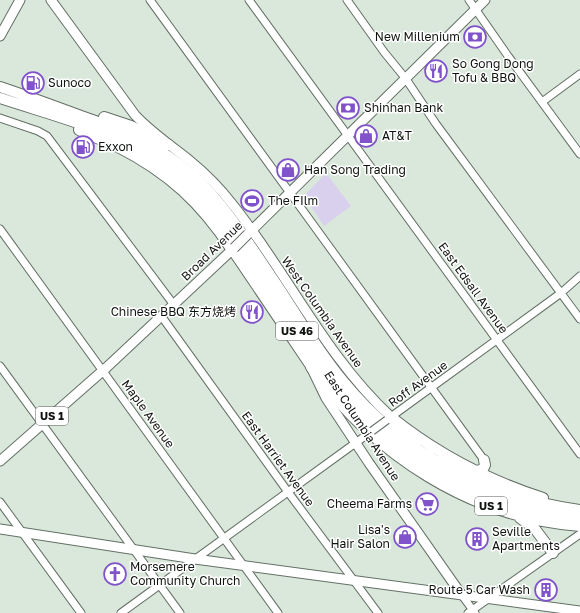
<svg xmlns="http://www.w3.org/2000/svg" width="580" height="613" font-family="'Golos Text','Noto Sans SC',sans-serif">
<style>
.green{fill:#d8d0ed}
.lines{fill:none;stroke-linecap:round;stroke-linejoin:round}
.minor-casing{stroke:#636f65;stroke-width:9}
.major-casing{stroke:#636f65;stroke-width:11}
.highway-casing{stroke:#636f65;stroke-width:12}
.minor{stroke:#fff;stroke-width:7}
.major{stroke:#fff;stroke-width:9}
.highway{stroke:#fff;stroke-width:10}
.minor-bridge-casing{stroke:#636f65;stroke-width:9;stroke-linecap:butt}
.major-bridge-casing{stroke:#636f65;stroke-width:11;stroke-linecap:butt}
.minor-bridge{stroke:#fff;stroke-width:7}
.major-bridge{stroke:#fff;stroke-width:9}
.labels{text-anchor:middle;stroke-width:3;stroke-linejoin:round;paint-order:stroke}
.shield{fill:#fff;stroke:#575a57;stroke-width:1}
.shield-label{font-size:11px;font-weight:bold;fill:#0f130f}
.poi-label{font-size:12px;fill:#0f130f;stroke:#fff;text-anchor:start}
.street-label{font-size:12px;fill:#0f130f;stroke:#fff}
</style>
<rect width="100%" height="100%" fill="#dae8dc"/>
<!-- green -->
<path class="green" d="M326,173L351,206L324,226L304,196Z"/>
<g class="lines">
<!-- minor casing -->
<g class="minor-casing">
<path id="minor" d="M150,0L484,460
M249,0L580,454
M347,0L384,52L406,79L436,124L580,319
M469,0L508,56L580,154
M542,102L580,74
M0,118L38,131L47,136L174,305
M0,229L278,613
M162,317L288,492L378,613
M0,366L180,613
M388,419L561,293L580,276
M0,502L81,613
M461,594L475,613
M121,613L372,431
M468,613L580,534"/>
</g>
<!-- major casing -->
<g class="major-casing">
<path id="major" d="M51,0L135,115C151,132 170,145 189,160C205,173 220,188 233,205C288,274 325,356 391,417
M0,36L20,0
M248,234L485,0
M232,250L311,367L326,398L369,463L461,594
M0,461L107,367L234,248
M0,529L195,559L580,611"/>
</g>
<!-- highway casing -->
<g class="highway-casing">
<path id="highway" d="M0,87C27,96 54,106 81,116C122,130 160,146 193,175C227,207 251,247 277,285C298,317 318,351 343,381C402,453 487,498 580,510
M0,98C63,119 132,134 184,179C220,211 245,254 272,294C294,327 315,362 341,392C403,465 487,506 580,519
M104,117L131,126L169,145
M79,130C91,136 105,141 118,147C169,173 201,203 232,250
M311,367C374,455 471,518 580,526
M391,417C437,454 487,480 543,498
M475,472L483,469L485,465L484,460
M520,518L535,529L553,553"/>
</g>
<!-- minor -->
<use href="#minor" class="minor"/>
<!-- major -->
<use href="#major" class="major"/>
<!-- highway -->
<use href="#highway" class="highway"/>
<!-- minor-bridge casing -->
<g class="minor-bridge-casing">
<path id="minor-bridge" d="M372,431L387,420"/>
</g>
<!-- major-bridge casing -->
<g class="major-bridge-casing">
<path id="major-bridge" d="M234,248L248,234"/>
</g>
<!-- minor-bridge -->
<use href="#minor-bridge" class="minor-bridge"/>
<!-- major-bridge -->
<use href="#major-bridge" class="major-bridge"/>
</g>
<!-- icons -->
<defs>
<g id="bank-ring" transform="scale(1.15)"><circle r="9.5" fill="#fff" stroke="#8153cb" stroke-width="1.5"/><path d="M-6-4H6V4H-6ZM0-2.3a2.3 2.3 0 1 0 0 4.6a2.3 2.3 0 1 0 0-4.6Z" fill="#8153cb"/></g>
<g id="restaurant-ring" transform="scale(1.15)"><circle r="9.5" fill="#fff" stroke="#8153cb" stroke-width="1.5"/><path d="M-5-6h1v4h1v-4h1v4h1v-4h1v5L-1.5 .5V6h-2V.5L-5-1ZM5-6V6H3V1.5H1.5Q1.5-4 5-6Z" fill="#8153cb"/></g>
<g id="fuel-ring" transform="scale(1.15)"><circle r="9.5" fill="#fff" stroke="#8153cb" stroke-width="1.5"/><path d="M-5.5-6h7V0h2V4h1.3V-2.5L3-4.5l.8-.8L6-3V5H2.5V1h-1V6h-7ZM-4.2-4.7v3.2H.2V-4.7Z" fill="#8153cb"/></g>
<g id="shop-ring" transform="scale(1.15)"><circle r="9.5" fill="#fff" stroke="#8153cb" stroke-width="1.5"/><path d="M-5-2.5h2.3a2.7 3.5 0 0 1 5.4 0H5L5.5 6h-11ZM-1.5-2.5h3a1.5 2.3 0 0 0-3 0Z" fill="#8153cb"/></g>
<g id="stadium-ring" transform="scale(1.15)"><circle r="9.5" fill="#fff" stroke="#8153cb" stroke-width="1.5"/><path d="M0-5a6.5 5 0 1 0 0 10a6.5 5 0 1 0 0-10ZM-3.5-1.8h7v3.6h-7Z" fill="#8153cb"/></g>
<g id="supermarket-ring" transform="scale(1.15)"><circle r="9.5" fill="#fff" stroke="#8153cb" stroke-width="1.5"/><path d="M-6-5.5h2.5l.6 2H6L4.5 2H-2.5L-4.4-4H-6ZM-1.5 3.2a1.3 1.3 0 1 0 .1 0ZM3 3.2a1.3 1.3 0 1 0 .1 0Z" fill="#8153cb"/></g>
<g id="building-ring" transform="scale(1.15)"><circle r="9.5" fill="#fff" stroke="#8153cb" stroke-width="1.5"/><path d="M-4-6H4V6H1V3H-1V6H-4ZM-2.5-4.3h1.7v1.8h-1.7ZM.8-4.3h1.7v1.8H.8ZM-2.5-1h1.7V.8h-1.7ZM.8-1h1.7V.8H.8Z" fill="#8153cb"/></g>
<g id="church-ring" transform="scale(1.15)"><circle r="9.5" fill="#fff" stroke="#8153cb" stroke-width="1.5"/><path d="M-1.2-6h2.4v3.5h3.3v2.4h-3.3V6h-2.4V-.1h-3.3v-2.4h3.3Z" fill="#8153cb"/></g>
</defs>
<g fill-rule="evenodd">
<use href="#bank-ring" x="475" y="37"/>
<use href="#restaurant-ring" x="436" y="71"/>
<use href="#fuel-ring" x="33" y="83"/>
<use href="#bank-ring" x="348" y="108"/>
<use href="#shop-ring" x="366" y="136"/>
<use href="#fuel-ring" x="83" y="147"/>
<use href="#shop-ring" x="288" y="170"/>
<use href="#stadium-ring" x="252" y="201"/>
<use href="#restaurant-ring" x="252" y="312"/>
<use href="#supermarket-ring" x="427" y="504"/>
<use href="#shop-ring" x="405" y="537"/>
<use href="#building-ring" x="477" y="539"/>
<use href="#church-ring" x="115" y="574"/>
<use href="#building-ring" x="546" y="590"/>
</g>
<g class="labels">
<!-- shield labels -->
<g class="shield">
<rect x="276" y="322" width="42" height="18" rx="3"/>
<rect x="36" y="407" width="32" height="18" rx="3"/>
<rect x="475" y="497" width="32" height="18" rx="3"/>
</g>
<g class="shield-label">
<text x="297" y="335">US 46</text>
<text x="52" y="420">US 1</text>
<text x="491" y="510">US 1</text>
</g>
<!-- poi labels -->
<g class="poi-label">
<text x="460" y="41" text-anchor="end">New Millenium</text>
<text x="452" y="68">So Gong Dong<tspan x="452" dy="14">Tofu &amp; BBQ</tspan></text>
<text x="48" y="87">Sunoco</text>
<text x="364" y="112">Shinhan Bank</text>
<text x="382" y="140">AT&amp;T</text>
<text x="98" y="151">Exxon</text>
<text x="304" y="174">Han Song Trading</text>
<text x="268" y="205">The FIlm</text>
<text x="236" y="316" text-anchor="end">Chinese BBQ 东方烧烤</text>
<text x="412" y="508" text-anchor="end">Cheema Farms</text>
<text x="390" y="534" text-anchor="end">Lisa's<tspan x="390" dy="14">Hair Salon</tspan></text>
<text x="492" y="536">Seville<tspan x="492" dy="14">Apartments</tspan></text>
<text x="130" y="571">Morsemere<tspan x="130" dy="14">Community Church</tspan></text>
<text x="530" y="594" text-anchor="end">Route 5 Car Wash</text>
</g>
<!-- street labels -->
<g class="street-label">
<text transform="translate(212 251) rotate(-44)" y="4">Broad Avenue</text>
<text transform="translate(473 288) rotate(54)" y="4">East Edsall Avenue</text>
<text transform="translate(322 312) rotate(55)" y="4">West Columbia Avenue</text>
<text transform="translate(418 384) rotate(-36)" y="4">Roff Avenue</text>
<text transform="translate(148 414) rotate(54)" y="4">Maple Avenue</text>
<text transform="translate(362 426) rotate(57)" y="4">East Columbia Avenue</text>
<text transform="translate(278 459) rotate(54)" y="4">East Harriet Avenue</text>
</g>
</g>
</svg>
